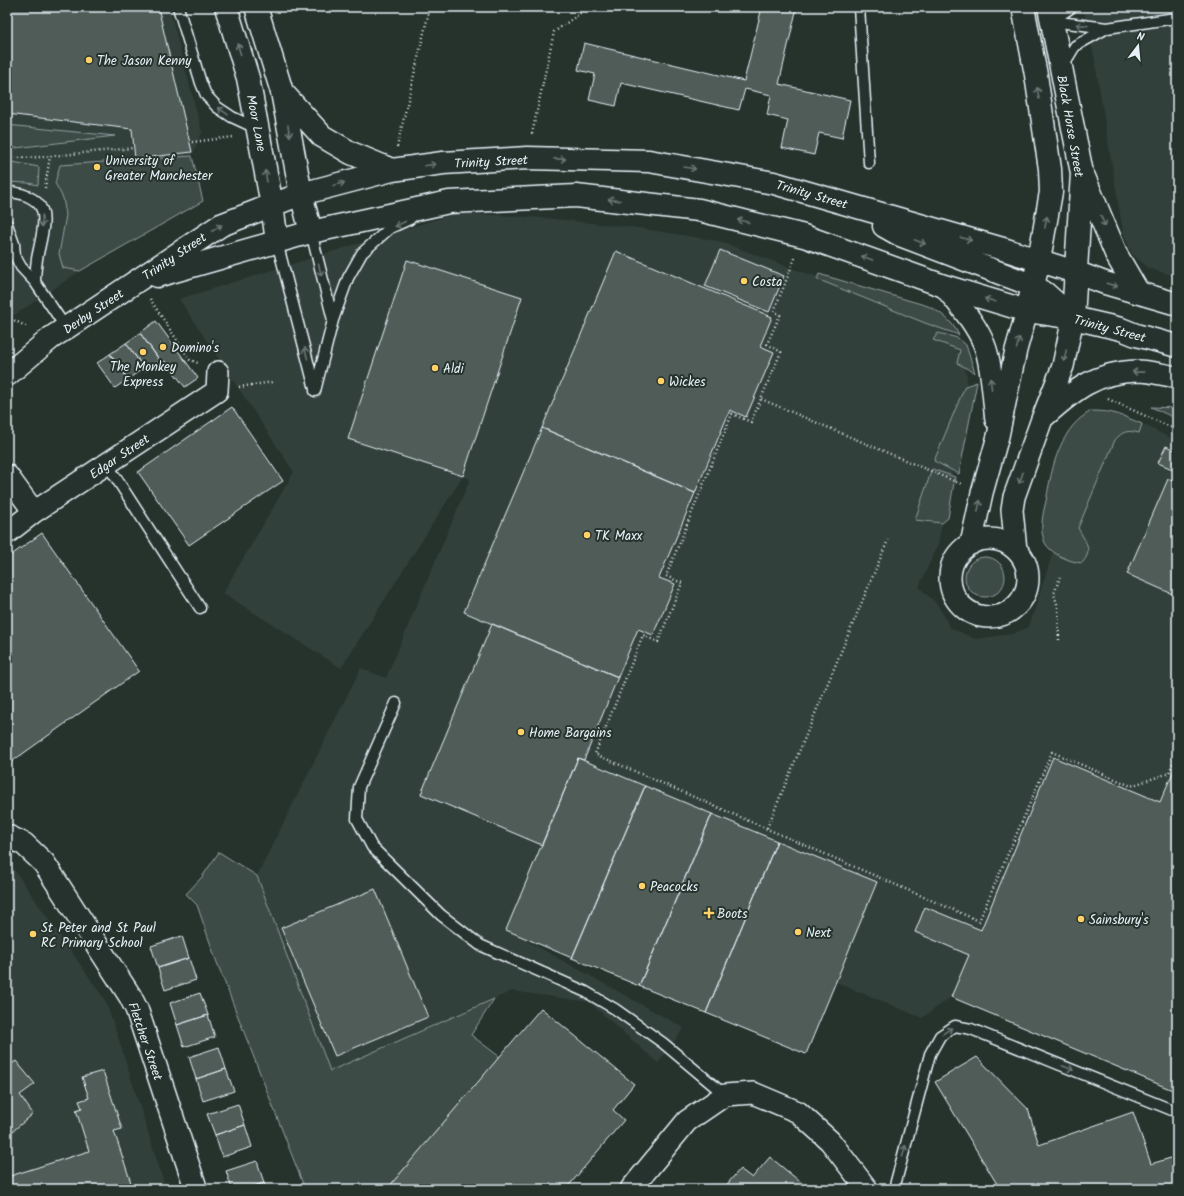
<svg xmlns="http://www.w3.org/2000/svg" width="1184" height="1196" font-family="Kalam,sans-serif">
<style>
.built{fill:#333f3a}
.green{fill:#3e4b47;stroke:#939ea0}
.building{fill:#505c59;stroke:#e8f1f8}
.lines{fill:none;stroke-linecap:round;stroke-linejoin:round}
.lane-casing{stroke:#e8f1f8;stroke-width:13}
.street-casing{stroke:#e8f1f8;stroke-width:24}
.secondary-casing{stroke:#e8f1f8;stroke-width:25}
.primary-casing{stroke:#e8f1f8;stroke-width:25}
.path{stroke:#e8f1f8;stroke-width:2.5;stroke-dasharray:1 3;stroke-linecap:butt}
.lane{stroke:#26332d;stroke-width:10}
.street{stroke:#26332d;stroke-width:21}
.secondary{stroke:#26332d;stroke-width:22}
.primary{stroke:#26332d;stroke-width:22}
.oneway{stroke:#6a7674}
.poi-dot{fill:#ffd166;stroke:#26332d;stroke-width:1.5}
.labels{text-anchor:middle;stroke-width:4;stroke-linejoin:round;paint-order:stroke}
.poi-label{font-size:13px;fill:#e8f1f8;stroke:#26332d;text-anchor:start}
.street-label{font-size:13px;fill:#e8f1f8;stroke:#26332d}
</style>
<rect width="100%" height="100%" fill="#26332d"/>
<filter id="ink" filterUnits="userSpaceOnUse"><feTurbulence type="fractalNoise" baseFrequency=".025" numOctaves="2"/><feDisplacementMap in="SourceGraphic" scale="8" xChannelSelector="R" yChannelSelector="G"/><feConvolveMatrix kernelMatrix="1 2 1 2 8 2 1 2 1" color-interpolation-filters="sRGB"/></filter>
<g filter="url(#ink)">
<!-- built -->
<path class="built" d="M7,7H169L202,132L183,177L80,271L7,320Z
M1083,7H1177V277L1148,268L1132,254L1123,232L1094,56Z
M457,213L544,218L638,228L719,241L802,272L916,306L947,330L956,347L967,376L966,406L938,544L919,587L936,603L945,617L949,627L975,639L1012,634L1029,627L1053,552L1046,544L1042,533L1041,524L1052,473L1060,448L1067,434L1079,418L1091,411H1109L1123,415L1177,441V1092L951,997L922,1018L836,982L806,1054L511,932L684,1028L658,1063L589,1002L512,991L330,1071L257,876L361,668L386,678L470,479L463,476L341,668L223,593L294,472L179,299Z
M11,865L105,1000L117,1034L166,1189H7V867Z"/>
<!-- green -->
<path class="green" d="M7,125L115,136L7,149Z
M192,156L203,201L80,271L63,268L59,254L66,215L63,198L55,183L60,165Z
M7,161L39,167L38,185L28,183L7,182Z
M819,274L928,306C943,314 951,320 959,335L925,323L817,279Z
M938,333L958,338L966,345L975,373L957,363L960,350L933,340Z
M977,382L959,474L934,461L965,386Z
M1151,407L1177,408V419Z
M1091,411C1114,411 1121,415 1142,424L1139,433C1127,430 1123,431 1115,440L1078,528C1085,541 1094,550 1082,563C1070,562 1051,554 1045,543C1043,537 1041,531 1042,525C1042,517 1044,509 1046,501C1050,479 1054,454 1067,434C1073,424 1081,417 1091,411Z
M932,469L955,477L948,518L942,523L915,520Z
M965 577a20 20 0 1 1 40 0a20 20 0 1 1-40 0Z
M219,852L257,876L330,1071L494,999L471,1035L500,1057L387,1189H305L216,960L197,905L186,894L202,877Z"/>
<!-- building -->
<path class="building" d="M7,7H158L192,152L135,159L132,129L7,114Z
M762,7H797L779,84L850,100L842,138L819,133L814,155L782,148L788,120L767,115L771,95L745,89L739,110L621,83L616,106L589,100L595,74L578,70L584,43L744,81Z
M720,250L784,276L769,312L705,286Z
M616,251L772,317L760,346L774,352L746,417L730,410L695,493L542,428Z
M407,260L522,297L463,476L348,439Z
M156,321L198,378L185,387L165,361L162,363L140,333Z
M140,333L160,361L146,371L126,343Z
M126,343L144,368L128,379L110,354Z
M110,354L128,379L115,388L97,363Z
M232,407L283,481L189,545L138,472Z
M542,428L695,493L659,578L675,584L653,635L638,629L618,677L464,612Z
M1166,446L1177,451V471L1158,463Z
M1168,479L1177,483V596L1127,574Z
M42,533L139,671L7,765V558Z
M492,624L618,677L584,760L578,758L542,845L421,794Z
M1053,757L1160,802L1177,763V1092L951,997L969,955L915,932L925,907L981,930Z
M578,758L645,786L572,958L506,930Z
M645,786L712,814L639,986L572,958Z
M712,814L777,841L706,1013L639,986Z
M777,841L877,882L806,1054L706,1013Z
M375,889L428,1017L335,1056L281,928Z
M182,936L189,958L158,968L151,946Z
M189,958L196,980L165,990L158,968Z
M200,993L208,1015L177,1025L170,1003Z
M541,1008L634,1084L613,1110L624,1120L566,1189H387Z
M208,1015L215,1037L184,1047L177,1025Z
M219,1047L226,1069L196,1079L189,1057Z
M977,1057L1028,1109L1039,1145L1133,1112L1151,1164L1177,1156V1189H1000L935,1082Z
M16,1061L35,1084L20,1095L33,1114L7,1136V1067Z
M226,1069L234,1091L203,1101L196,1079Z
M103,1071L122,1129L114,1131L133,1189H7V1177L89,1151L76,1110L82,1108L79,1101L89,1098L82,1077Z
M238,1104L245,1125L215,1135L207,1114Z
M245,1125L252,1147L222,1157L215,1135Z
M770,1157L809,1189H723L740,1169L752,1178Z
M257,1161L264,1183L245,1189H232L226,1171Z
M264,1183L266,1189H245Z"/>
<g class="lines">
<!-- lane casing -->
<g class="lane-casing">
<path id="lane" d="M178,7L201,83L206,95L217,107L232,117L258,129
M859,7L869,163
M1051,21L1107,28L1176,18
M1051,21L1072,7
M1063,66L1075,46L1107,28
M7,192C19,192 37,197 42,210C47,222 39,246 37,259C36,267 35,274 35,282
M7,224L14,244L15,256L21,267L35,282L66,328
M311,232L333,320L315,391
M277,242L315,389
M333,320L348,278L362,253L390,228L410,219
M107,464L200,608
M396,703L359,787L357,819L372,847L441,915L480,945L586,992L615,1009L663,1043L725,1095
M894,1189L930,1054L940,1036L955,1026L971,1029L1177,1112"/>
</g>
<!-- street casing -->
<g class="street-casing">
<path id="street" d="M944,286C958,304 975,322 984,344C992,363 993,398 996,420
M1045,416C1074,390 1096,372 1137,371C1150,371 1164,375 1177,377
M7,475L34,512
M7,533L34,512L217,391L218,372
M950 578a39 39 0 1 1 78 0a39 39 0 1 1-78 0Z
M971,544L982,493L998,436L1016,350L1027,311
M1016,550L1012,510L1014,497L1042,419L1063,366L1073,318
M631,1189L687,1121L725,1095L753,1093L798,1112L830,1141L867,1189"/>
</g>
<!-- secondary casing -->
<g class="secondary-casing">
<path id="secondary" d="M1023,7L1036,75L1050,169L1051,192L1039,260L1027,311
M1049,7L1082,173L1073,318
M1084,177L1117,256L1138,292
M7,836L24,844L44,863L130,996L137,1010L196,1189"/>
</g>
<!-- primary casing -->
<g class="primary-casing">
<path id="primary" d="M226,7L248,78L272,205L277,242
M256,7L282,92L301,194L311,232
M282,92L322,136L351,153L392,170
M884,226L900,235L1034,286L1046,294L1073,318
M157,276L311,232L449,202L576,196L699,210L804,236L944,286L1027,311L1073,318L1121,329L1136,335L1177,346
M7,375L51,338L221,225L301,194L392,170L443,163L527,158L649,161L774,183L1003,249L1075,272L1105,283L1177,304"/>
</g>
<!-- path -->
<path class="path" d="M532,134L554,32L589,7
M192,142L233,137
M397,147L430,7
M7,156L20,158L42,157L133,148
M45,188L50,156
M795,258L774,311L780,315L767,344L781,352L751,422L732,414L666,576L682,583L658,642L643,635L595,754L979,921L1052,752L1131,786L1169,773L1177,753
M150,299L190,360L198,363
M7,317L28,327
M239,387L273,382
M761,399L961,484
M1108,399L1177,430
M1059,640L1058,607L1054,594L1060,577
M767,828L888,540"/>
<!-- lane -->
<use href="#lane" class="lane"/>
<!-- street -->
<use href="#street" class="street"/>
<!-- secondary -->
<use href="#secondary" class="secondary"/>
<!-- primary -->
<use href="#primary" class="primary"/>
</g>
<!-- one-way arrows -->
<defs><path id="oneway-shaft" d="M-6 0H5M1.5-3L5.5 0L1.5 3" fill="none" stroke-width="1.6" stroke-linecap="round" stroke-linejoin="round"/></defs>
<g class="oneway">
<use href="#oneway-shaft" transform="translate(1082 25) rotate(-173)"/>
<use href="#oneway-shaft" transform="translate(239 49) rotate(-107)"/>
<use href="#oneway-shaft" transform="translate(1038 93) rotate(-99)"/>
<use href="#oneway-shaft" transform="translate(223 111) rotate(-144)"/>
<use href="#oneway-shaft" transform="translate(289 131) rotate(79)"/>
<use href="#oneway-shaft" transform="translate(560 159) rotate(1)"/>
<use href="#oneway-shaft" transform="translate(430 165) rotate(-7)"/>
<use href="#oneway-shaft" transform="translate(690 168) rotate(10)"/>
<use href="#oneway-shaft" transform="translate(266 176) rotate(-100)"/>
<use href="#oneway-shaft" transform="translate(339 184) rotate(-15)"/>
<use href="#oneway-shaft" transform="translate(614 200) rotate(-174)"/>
<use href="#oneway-shaft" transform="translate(42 221) rotate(92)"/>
<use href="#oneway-shaft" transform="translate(743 221) rotate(-166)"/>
<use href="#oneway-shaft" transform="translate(1103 221) rotate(67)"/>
<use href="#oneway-shaft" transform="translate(1046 222) rotate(-79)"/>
<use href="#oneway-shaft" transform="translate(400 224) rotate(155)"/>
<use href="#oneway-shaft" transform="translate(217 228) rotate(-33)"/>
<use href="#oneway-shaft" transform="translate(966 239) rotate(16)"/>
<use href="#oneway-shaft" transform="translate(920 242) rotate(21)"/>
<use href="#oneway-shaft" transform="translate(867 258) rotate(-160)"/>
<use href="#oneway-shaft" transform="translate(320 270) rotate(76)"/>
<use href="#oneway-shaft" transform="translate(1112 285) rotate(16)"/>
<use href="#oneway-shaft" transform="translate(990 300) rotate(-163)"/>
<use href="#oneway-shaft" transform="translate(1018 343) rotate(-76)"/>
<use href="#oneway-shaft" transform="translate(306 353) rotate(-105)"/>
<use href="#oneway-shaft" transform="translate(1065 356) rotate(102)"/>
<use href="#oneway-shaft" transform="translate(1138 372) rotate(-179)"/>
<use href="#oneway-shaft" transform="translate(991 384) rotate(-97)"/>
<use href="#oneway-shaft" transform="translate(1021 478) rotate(110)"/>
<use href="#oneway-shaft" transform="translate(979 506) rotate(-78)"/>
<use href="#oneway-shaft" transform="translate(947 1031) rotate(-34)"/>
<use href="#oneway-shaft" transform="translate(1068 1068) rotate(22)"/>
<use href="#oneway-shaft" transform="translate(904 1151) rotate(-75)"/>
</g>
</g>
<!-- markers -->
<g class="poi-dot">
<circle cx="89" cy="60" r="4"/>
<circle cx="97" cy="167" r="4"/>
<circle cx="744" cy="281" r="4"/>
<circle cx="163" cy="347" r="4"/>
<circle cx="143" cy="352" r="4"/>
<circle cx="435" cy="368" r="4"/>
<circle cx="661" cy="381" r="4"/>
<circle cx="587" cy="535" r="4"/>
<circle cx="521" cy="732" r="4"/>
<circle cx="642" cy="886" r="4"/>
<path d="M707 907h4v4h4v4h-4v4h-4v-4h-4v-4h4z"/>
<circle cx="1081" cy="919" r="4"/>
<circle cx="798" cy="932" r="4"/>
<circle cx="33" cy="934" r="4"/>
</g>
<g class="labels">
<!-- poi labels -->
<g class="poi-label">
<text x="97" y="65">The Jason Kenny</text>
<text x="105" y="165">University of<tspan x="105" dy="15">Greater Manchester</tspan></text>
<text x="752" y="286">Costa</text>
<text x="171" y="352">Domino's</text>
<text x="143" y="371" text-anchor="middle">The Monkey<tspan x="143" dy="15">Express</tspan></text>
<text x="443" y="373">Aldi</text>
<text x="669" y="386">Wickes</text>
<text x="595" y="540">TK Maxx</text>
<text x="529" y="737">Home Bargains</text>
<text x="650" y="891">Peacocks</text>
<text x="717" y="918">Boots</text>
<text x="1089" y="924">Sainsbury's</text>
<text x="41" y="932">St Peter and St Paul<tspan x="41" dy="15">RC Primary School</tspan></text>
<text x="806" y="937">Next</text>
</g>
<!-- street labels -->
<g class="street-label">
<text transform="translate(257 123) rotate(79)" y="5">Moor Lane</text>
<text transform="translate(1071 126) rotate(80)" y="5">Black Horse Street</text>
<text transform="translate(491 161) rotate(-3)" y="5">Trinity Street</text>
<text transform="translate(812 194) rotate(16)" y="5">Trinity Street</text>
<text transform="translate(174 256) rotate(-34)" y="5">Trinity Street</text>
<text transform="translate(93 311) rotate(-34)" y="5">Derby Street</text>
<text transform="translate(1110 328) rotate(15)" y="5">Trinity Street</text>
<text transform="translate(119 456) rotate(-34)" y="5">Edgar Street</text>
<text transform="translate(146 1041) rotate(71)" y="5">Fletcher Street</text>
</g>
</g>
<!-- margin -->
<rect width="1184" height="1196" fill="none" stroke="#26332d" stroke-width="24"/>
<rect x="12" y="12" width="1160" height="1172" fill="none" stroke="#e8f1f8" stroke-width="1.5" filter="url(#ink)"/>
<!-- north arrow -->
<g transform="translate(1138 46) rotate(16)" stroke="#26332d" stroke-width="3" paint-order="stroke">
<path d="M0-3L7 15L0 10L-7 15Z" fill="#e8f1f8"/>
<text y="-6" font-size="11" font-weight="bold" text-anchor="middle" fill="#e8f1f8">N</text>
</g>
</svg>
